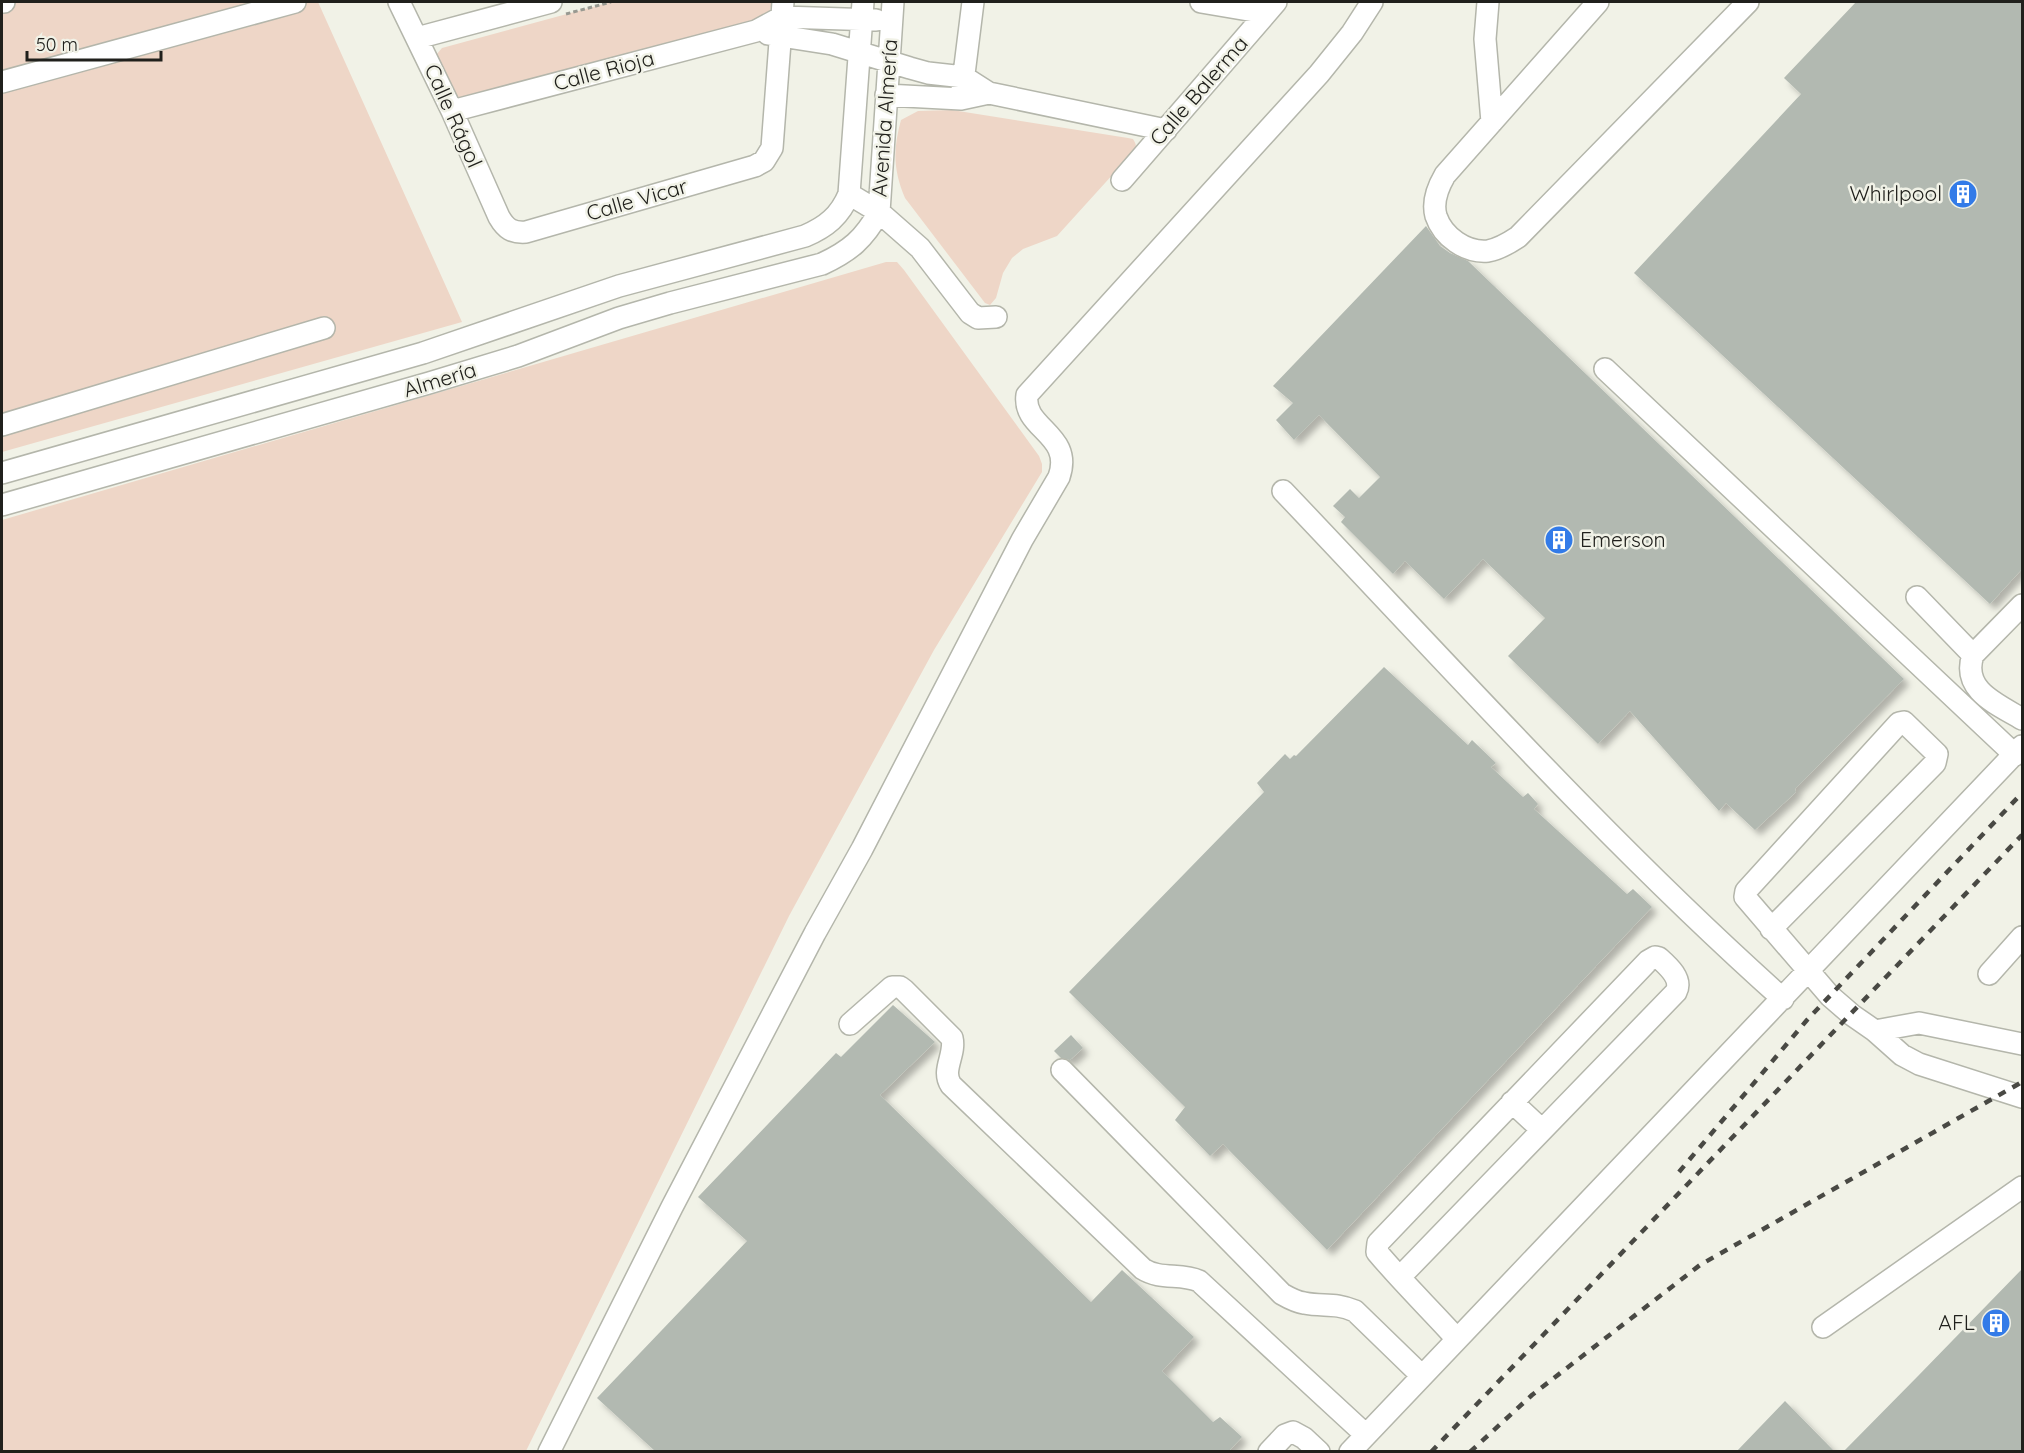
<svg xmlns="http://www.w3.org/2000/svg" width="2024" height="1453" font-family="Quicksand,sans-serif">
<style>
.green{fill:#eed6c7}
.building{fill:#b2b9b1;filter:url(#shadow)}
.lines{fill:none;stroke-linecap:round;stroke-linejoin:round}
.minor-casing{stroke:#b4b6ab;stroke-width:24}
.path{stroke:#989991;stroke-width:3;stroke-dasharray:4.5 3;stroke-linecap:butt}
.minor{stroke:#fff;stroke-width:21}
.rail{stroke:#494944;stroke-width:4.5;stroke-dasharray:8 8;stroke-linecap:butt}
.labels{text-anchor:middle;stroke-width:5;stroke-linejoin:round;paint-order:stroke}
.street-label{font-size:21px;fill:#20201c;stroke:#f1f2e7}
.poi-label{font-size:21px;fill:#20201c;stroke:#f1f2e7;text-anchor:end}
</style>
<defs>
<filter id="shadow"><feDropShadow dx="5.5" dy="5.5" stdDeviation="3" flood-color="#0004"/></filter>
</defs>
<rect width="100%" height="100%" fill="#f1f2e7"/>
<!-- green -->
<path class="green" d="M2,2H318L462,322L2,452Z
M611,2H772L769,14L764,18L458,99L455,96L436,55L442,48Z
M952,110L1128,138L1133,139C1136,144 1137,146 1134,151L1057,236L1023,249L1012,258L1003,273L996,298L990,305L985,303L905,198C893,170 893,149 901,120L918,111Z
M886,262H897L904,270L1039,456L1042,464V472L934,650L789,916L526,1451H2V520Z"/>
<!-- building -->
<path class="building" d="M1856,2H2022V569L1990,604L1634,273L1801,94L1784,78Z
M1426,226L1440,246L1450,253L1468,261L1904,679L1795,789L1796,792L1755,830L1726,803L1719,811L1630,711L1598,744L1508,656L1545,618L1483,559L1444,599L1405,561L1393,574L1341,522L1345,517L1333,506L1350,489L1359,498L1380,477L1319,415L1294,440L1276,420L1293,403L1273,386Z
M1384,667L1468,745L1472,740L1496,763L1491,767L1523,797L1528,793L1538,804L1534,809L1627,894L1633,889L1652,907L1327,1250L1223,1144L1210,1156L1175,1120L1185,1107L1069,992L1264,792L1257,783L1285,754L1290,759L1294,755L1296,756Z
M893,1005L935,1042L880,1095L1091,1302L1122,1270L1194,1337L1162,1371L1213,1422L1220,1417L1242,1437L1228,1452H656L597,1398L747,1241L698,1197L836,1053L841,1057Z
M1071,1035L1083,1048L1070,1060L1061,1058L1054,1051Z
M2022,1269V1452H1843L1918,1376Z
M1785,1401L1835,1452H1736Z"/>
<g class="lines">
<!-- minor casing -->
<g class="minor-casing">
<path id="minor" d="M2,2H4
M399,2L452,111L499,217C506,229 512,233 526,232L755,166L764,161L772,148L783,2
M1201,2L1266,13
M1488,2L1485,39L1492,122
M1598,2L1445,175C1438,187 1432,202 1436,216C1443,237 1466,253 1488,251C1499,249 1509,243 1518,237L1748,2
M768,34L832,44L910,68L928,73L964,77L989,93L1166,130
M417,38L551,2
M2,82L295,2
M962,90L973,2
M886,95L961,99L989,93
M452,111L756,31L782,17L876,20
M1122,180L1276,2
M849,194L879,212L920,248L970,313L978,318L996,317
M1605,369L2015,755
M2,425L324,328
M2,473L423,353L619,286L805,236C826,227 840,216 849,194L863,2
M1283,491C1447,663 1606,841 1783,999
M2,505L429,383L518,356L619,318L670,303L822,264C850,251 864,239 879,212L893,2
M1917,597L1973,655
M2022,605L1973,655C1961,690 1997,704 2022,719
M1771,929L1935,763L1937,754L1904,722L1899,723L1746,891L1745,897L1830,996L1852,1015L1875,1031L1902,1055L1919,1064L2022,1097
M1989,974L2022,937
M850,1024L892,987H900L904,990L952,1038C956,1055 941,1070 951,1085L1143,1269C1160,1280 1181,1273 1199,1281L1366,1435
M1875,1031L1919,1023L2022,1044
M1062,1070L1282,1294C1289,1298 1296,1302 1304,1303C1324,1307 1334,1302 1355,1311L1422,1376
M1512,1102L1542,1130
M1400,1277L1676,992C1683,979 1668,966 1659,958L1655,957L1648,961L1378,1243L1377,1252C1402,1282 1431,1310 1457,1339
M1823,1327L2022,1187
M549,1452L672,1207L815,933L862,849L1022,540L1059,477C1074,434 1022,429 1027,395L1319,74L1352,33L1372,2
M1269,1452L1285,1435L1293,1432L1304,1438L1319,1452
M1350,1452L2022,746"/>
</g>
<!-- path -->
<path class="path" d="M566,14L611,2"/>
<!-- minor -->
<use href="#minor" class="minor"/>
<!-- rail -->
<path class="rail" d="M1679,1172L1807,1020L2022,793
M1431,1452L2022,835
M1470,1452L1532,1395L1700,1265L2022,1082"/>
</g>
<!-- icons -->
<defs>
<g id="building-disc" transform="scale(1.5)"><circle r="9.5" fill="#337be8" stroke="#f1f2e7"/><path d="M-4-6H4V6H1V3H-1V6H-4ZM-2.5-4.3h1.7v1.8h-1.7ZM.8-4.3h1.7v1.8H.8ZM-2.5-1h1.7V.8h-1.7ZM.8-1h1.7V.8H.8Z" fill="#fff"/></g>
</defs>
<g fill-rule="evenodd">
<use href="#building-disc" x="1963" y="194"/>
<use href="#building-disc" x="1559" y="540"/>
<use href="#building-disc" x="1996" y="1323"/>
</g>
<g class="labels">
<!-- street labels -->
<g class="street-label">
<text transform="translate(604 71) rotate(-15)" y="7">Calle Rioja</text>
<text transform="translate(1199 91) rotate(-49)" y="7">Calle Balerma</text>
<text transform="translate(453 116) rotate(66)" y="7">Calle Rágol</text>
<text transform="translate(885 118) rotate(-86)" y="7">Avenida Almería</text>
<text transform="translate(637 200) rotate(-16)" y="7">Calle Vicar</text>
<text transform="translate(440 380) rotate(-17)" y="7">Almería</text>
</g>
<!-- poi labels -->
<g class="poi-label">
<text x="1942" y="201">Whirlpool</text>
<text x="1580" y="547" text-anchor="start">Emerson</text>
<text x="1975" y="1330">AFL</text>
</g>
</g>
<!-- border -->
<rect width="2024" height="1453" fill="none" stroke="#20201c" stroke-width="6"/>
<!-- scale -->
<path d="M27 51v9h134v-9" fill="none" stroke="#20201c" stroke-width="3"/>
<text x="36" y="51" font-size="18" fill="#20201c" stroke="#f1f2e7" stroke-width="4.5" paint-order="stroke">50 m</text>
</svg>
